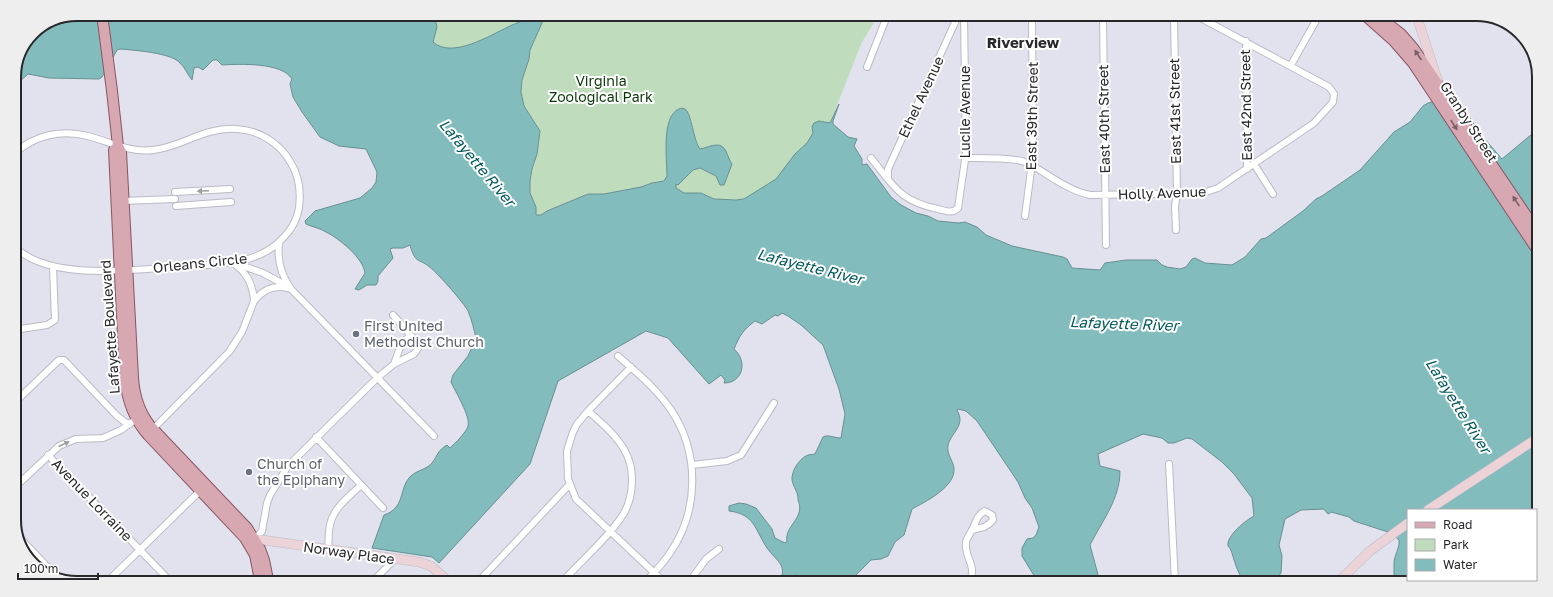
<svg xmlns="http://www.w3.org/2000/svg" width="1553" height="597" font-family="'Golos Text',sans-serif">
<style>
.green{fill:#bfddbc}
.water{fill:#83bcbd;stroke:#689092}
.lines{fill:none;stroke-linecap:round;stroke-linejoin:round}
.street-casing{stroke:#babbc6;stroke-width:8}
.secondary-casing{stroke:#babbc6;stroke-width:10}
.primary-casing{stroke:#885561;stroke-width:12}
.street{stroke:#fff;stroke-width:6}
.secondary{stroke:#ebd3d8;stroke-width:9}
.primary{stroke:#d7a7b2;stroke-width:10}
.rail-casing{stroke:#8d8e95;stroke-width:3}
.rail{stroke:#fff;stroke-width:1.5;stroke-dasharray:4.5;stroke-linecap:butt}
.oneway{fill:#776168}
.oneway2{fill:#9e9ea0}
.worship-dot{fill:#6b7280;stroke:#fff;stroke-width:1.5}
.labels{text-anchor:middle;stroke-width:4;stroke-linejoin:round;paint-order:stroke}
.park-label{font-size:14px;fill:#093707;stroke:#fff}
.street-label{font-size:14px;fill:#28282c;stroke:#fff}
.worship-label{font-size:14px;fill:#5b616d;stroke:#fff;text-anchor:start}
.neighbourhood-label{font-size:15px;font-weight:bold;fill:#28282c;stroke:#fff}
.water-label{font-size:15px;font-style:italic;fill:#00595b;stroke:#fff}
.rim{fill:none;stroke:#28282c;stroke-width:2}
</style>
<rect width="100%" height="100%" fill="#e1e2ed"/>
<!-- green -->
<path class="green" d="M434,15H534C526,20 516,23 508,27C489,36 452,59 433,42L437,27Z
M540,15L878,16L862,42L830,123L819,121L813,129V133L807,143L795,154L776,179L744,199L721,200L714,199L701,193H684L676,188L675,186L676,184L693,170L701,168L717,176L720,185L732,164L717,144L700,150L695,140L690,116L681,108C677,110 673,111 671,116C664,128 667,161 667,176L664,181L652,183L641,187L604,194H587L547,211L541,215H536L535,207L530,193V181L532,169L535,163L539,129L524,106L521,92L522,80L529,59L530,50L542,23Z"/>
<!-- water -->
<path class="water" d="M77,14L434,15L437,27L433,42C452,59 489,36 508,27C516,23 526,20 534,15H540L542,23L530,50L529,59L522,80L521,92L524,106L540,131L537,154L532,169L530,181V193L536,207V215H541L547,211L588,194H604L641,187L652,183L664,181L667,176C667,160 661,116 679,109C681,108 682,108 685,109C692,114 693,140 700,149C706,148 711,145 716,145C727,144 727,158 732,164L724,185H720L716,176L700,168L693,170L678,185L676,184V188L684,193H701L714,199L736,200L744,199L776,179L795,154L807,143L813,133L812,127L814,123L819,121L830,123L839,104L833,121V124L848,137L857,139L854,146L862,159V165L867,164L891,197L901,205L916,213L928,216L938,221L959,223L965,222L977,227L986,235L1012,246L1063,257L1067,259L1072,268L1100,270L1105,263L1126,260H1157L1162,265L1167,267L1180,269L1186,267L1192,259L1195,258L1205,263L1232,265L1245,257L1261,239L1266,238L1303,211L1316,199L1322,196L1360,170L1394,132L1410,122L1423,106L1428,103L1442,99L1458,100L1483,137L1502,159L1538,129L1536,510H1408V580H1486L1477,583H1394C1394,576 1394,569 1394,562C1395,554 1400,547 1399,540L1391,533L1354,521L1349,517L1331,512L1329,514L1327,513L1324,509L1301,510L1285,519L1279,545L1282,556L1281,573L1277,578L1275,583L1245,582C1236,572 1235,560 1230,548C1229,547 1228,547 1228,546C1226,536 1246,520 1254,516L1252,498L1234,474L1222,462L1192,439L1187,438L1174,443H1168L1162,438L1143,434L1098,454L1100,466L1120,471C1120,499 1102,521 1090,545L1100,582H1038L1022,556V548L1027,539L1033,538L1036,535L1039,527L1032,508L1025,498L1018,482L977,421L966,411L958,409L957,410C966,426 952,431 948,445C946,455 955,462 954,471C953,488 925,502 912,509L904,535L895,542L888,556L881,559L871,560L850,581H803L802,576L794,575L793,577L792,581H780C788,564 775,560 767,548C755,530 755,514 729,511V506L739,503L746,504L756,508L772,529L775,538L785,543L787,541C784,526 806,518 798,500C799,493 793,487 792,480C791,472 799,459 806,456C809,454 811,455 815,454L823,437C828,434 834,438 841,438L845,414L839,389L823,345L801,325L788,316L782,313L778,316L775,315L762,324L755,321C743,330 740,335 734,349C748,361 743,383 724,383L725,380L721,375L709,384L668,338L646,331L558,381L530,464L439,563L432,557L372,548L384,515C405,508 399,490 409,478C414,471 426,470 432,463C438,455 437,451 447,445L450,448C455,443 466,433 468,426C471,417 455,391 451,382L453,375L468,356L476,338C474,330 472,320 468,311C464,303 439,275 432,269C419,257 416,266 410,245L403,248H393L390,249L393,258L378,276V281L376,285H367L359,290L355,289L365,273C363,258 340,239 326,232C320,228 312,227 306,224L305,221L315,211L360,198L372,188L376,182L377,172L366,149L339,146L320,137L302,112L293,97L290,84L292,79C282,62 239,64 222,65L217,60H213L203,70L198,67L194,68L192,80C187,74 185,67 179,62C170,53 134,50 120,49L117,50L102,77L99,79L49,78L28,74L19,82L14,89V73L32,32Z"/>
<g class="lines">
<!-- street casing -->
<g class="street-casing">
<path id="street" d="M1103,16L1106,245
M1174,17L1177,194L1175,206L1176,230
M1246,41L1247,169
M1291,65L1318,17
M867,67L887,16
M14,154C34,135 62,129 88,136C110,142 130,153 153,150C182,147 204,127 236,129C259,130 280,143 291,163C299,176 301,192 299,208C297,219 292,229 284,237C257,268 213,263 175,267C131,270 47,281 14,246
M871,158C894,186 899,201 938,209C945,211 953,214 958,208L966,153L964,16
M965,158C979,158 1019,157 1030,164C1047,174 1069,191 1090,195L1203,193L1218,188L1314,123L1333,102L1334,94L1329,87L1199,17
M1254,164L1273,194
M888,178V169L958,16
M175,192L230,189
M122,201L175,199
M176,206L231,202
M1025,216L1033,155L1032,16
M279,243C277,260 281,275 291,289L434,436
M235,263L263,273L287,286
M236,265C248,274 253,286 254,301
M393,315L414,339
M14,330L47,325L55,320L53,266
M618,356C637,373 657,389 671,410C700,453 699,511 670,553C663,563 655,572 646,581
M631,367L588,411L577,424L573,432L567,451L568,479L576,499L663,581
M14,403L59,360H64L117,416L125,422L130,424
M151,431L229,352L242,332L254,301C264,288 276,284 291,289
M316,437L383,508
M48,455L169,580
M1169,464L1175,582
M692,465L727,461L741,455L774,403
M14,488L59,446L76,439L103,438L121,430L132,422
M19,537L60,580
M255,539L262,531L267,503L270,495L288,466L377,378L394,364L402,342L408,338H411L417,341L419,347L414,354L394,364
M328,550C329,542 328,533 330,525C333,508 350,496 361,485
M109,580L202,489
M374,580L395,559
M479,581L569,485
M563,581C581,561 611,535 624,513C634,495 635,469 625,451C616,435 602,423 588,411
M690,581L706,559L719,549
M970,582C977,563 964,559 966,542C967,537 971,533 973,528C977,520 977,515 985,511L992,515L993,520L989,524L984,527L972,530"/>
</g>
<!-- secondary casing -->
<g class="secondary-casing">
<path id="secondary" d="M1417,17L1438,82
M1428,510L1536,439
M249,538L419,562L431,566L448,581
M1337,583L1370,551L1408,523"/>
</g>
<!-- primary casing -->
<g class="primary-casing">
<path id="primary" d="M102,14L112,91L118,146L121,152L133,377C134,396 139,412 151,427L247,528L260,549L264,560L268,580
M1367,17L1394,41L1413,63L1538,251
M1379,17L1401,34L1414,49L1538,233
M118,146L114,150L125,378C127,400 133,418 148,435L245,538L255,555L260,580"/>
</g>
<!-- street -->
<use href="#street" class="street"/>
<!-- secondary -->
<use href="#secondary" class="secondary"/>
<!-- primary -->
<use href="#primary" class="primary"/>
<!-- rail casing -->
<g class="rail-casing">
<path id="rail" d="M646,15C661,23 680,18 696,15"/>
</g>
<!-- rail -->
<use href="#rail" class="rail"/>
</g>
<!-- one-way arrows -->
<defs><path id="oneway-solid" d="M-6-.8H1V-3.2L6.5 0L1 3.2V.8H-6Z"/></defs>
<g class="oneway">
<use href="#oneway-solid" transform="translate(1418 55) rotate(-124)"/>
<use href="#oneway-solid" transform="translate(1454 125) rotate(57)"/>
<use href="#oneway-solid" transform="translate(1516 201) rotate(-123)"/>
</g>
<g class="oneway2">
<use href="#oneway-solid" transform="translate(203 191) rotate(177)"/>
<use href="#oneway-solid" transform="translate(64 444) rotate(-25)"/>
</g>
<!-- markers -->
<g class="worship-dot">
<circle cx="356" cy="334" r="4"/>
<circle cx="249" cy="472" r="4"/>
</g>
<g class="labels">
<!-- park labels -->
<g class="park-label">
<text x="601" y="86">Virginia<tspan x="601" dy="16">Zoological Park</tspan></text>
</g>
<!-- street labels -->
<g class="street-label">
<text transform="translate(921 97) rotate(-65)" y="5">Ethel Avenue</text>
<text transform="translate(1246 105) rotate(-91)" y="5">East 42nd Street</text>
<text transform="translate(1175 111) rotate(-91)" y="5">East 41st Street</text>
<text transform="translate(965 112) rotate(-90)" y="5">Lucile Avenue</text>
<text transform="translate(1032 116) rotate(-89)" y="5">East 39th Street</text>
<text transform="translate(1104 119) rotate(-91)" y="5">East 40th Street</text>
<text transform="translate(1469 122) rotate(57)" y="5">Granby Street</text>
<text transform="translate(1162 193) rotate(-2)" y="5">Holly Avenue</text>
<text transform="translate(200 263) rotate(-6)" y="5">Orleans Circle</text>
<text transform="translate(110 327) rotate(-94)" y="5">Lafayette Boulevard</text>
<text transform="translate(92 500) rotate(46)" y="5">Avenue Lorraine</text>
<text transform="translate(349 553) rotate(8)" y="5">Norway Place</text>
</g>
<!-- worship labels -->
<g class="worship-label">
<text x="364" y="331">First United<tspan x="364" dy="16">Methodist Church</tspan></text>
<text x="257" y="469">Church of<tspan x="257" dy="16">the Epiphany</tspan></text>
</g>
<!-- neighbourhood labels -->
<g class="neighbourhood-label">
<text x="1023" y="48">Riverview</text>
</g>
<!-- water labels -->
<g class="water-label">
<text transform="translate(477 163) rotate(50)" y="5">Lafayette River</text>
<text transform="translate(810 267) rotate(14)" y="5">Lafayette River</text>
<text transform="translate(1124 324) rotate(2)" y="5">Lafayette River</text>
<text transform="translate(1458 406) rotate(58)" y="5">Lafayette River</text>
</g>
</g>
<!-- crop -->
<path d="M0 0H1553V597H0ZM77 21H1476A56 56 0 0 1 1532 77V520A56 56 0 0 1 1476 576H77A56 56 0 0 1 21 520V77A56 56 0 0 1 77 21Z" fill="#eee" fill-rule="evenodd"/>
<path class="rim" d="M77 21H1476A56 56 0 0 1 1532 77V520A56 56 0 0 1 1476 576H77A56 56 0 0 1 21 520V77A56 56 0 0 1 77 21Z"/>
<!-- legend -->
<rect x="1407" y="509" width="130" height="72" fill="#ffffff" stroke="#a9a9ab"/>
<rect x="1415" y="522" width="20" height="6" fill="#d7a7b2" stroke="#a9a9ab"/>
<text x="1443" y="529" font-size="12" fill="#28282c">Road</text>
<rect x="1415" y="539" width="20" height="12" fill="#bfddbc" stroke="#a9a9ab"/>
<text x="1443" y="549" font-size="12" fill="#28282c">Park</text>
<rect x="1415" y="559" width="20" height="12" fill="#83bcbd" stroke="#a9a9ab"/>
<text x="1443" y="569" font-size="12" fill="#28282c">Water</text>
<!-- scale -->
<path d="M18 573v6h80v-6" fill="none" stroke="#28282c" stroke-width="2"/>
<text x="24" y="573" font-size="12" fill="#28282c" stroke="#ffffff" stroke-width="3" paint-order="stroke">100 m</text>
</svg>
